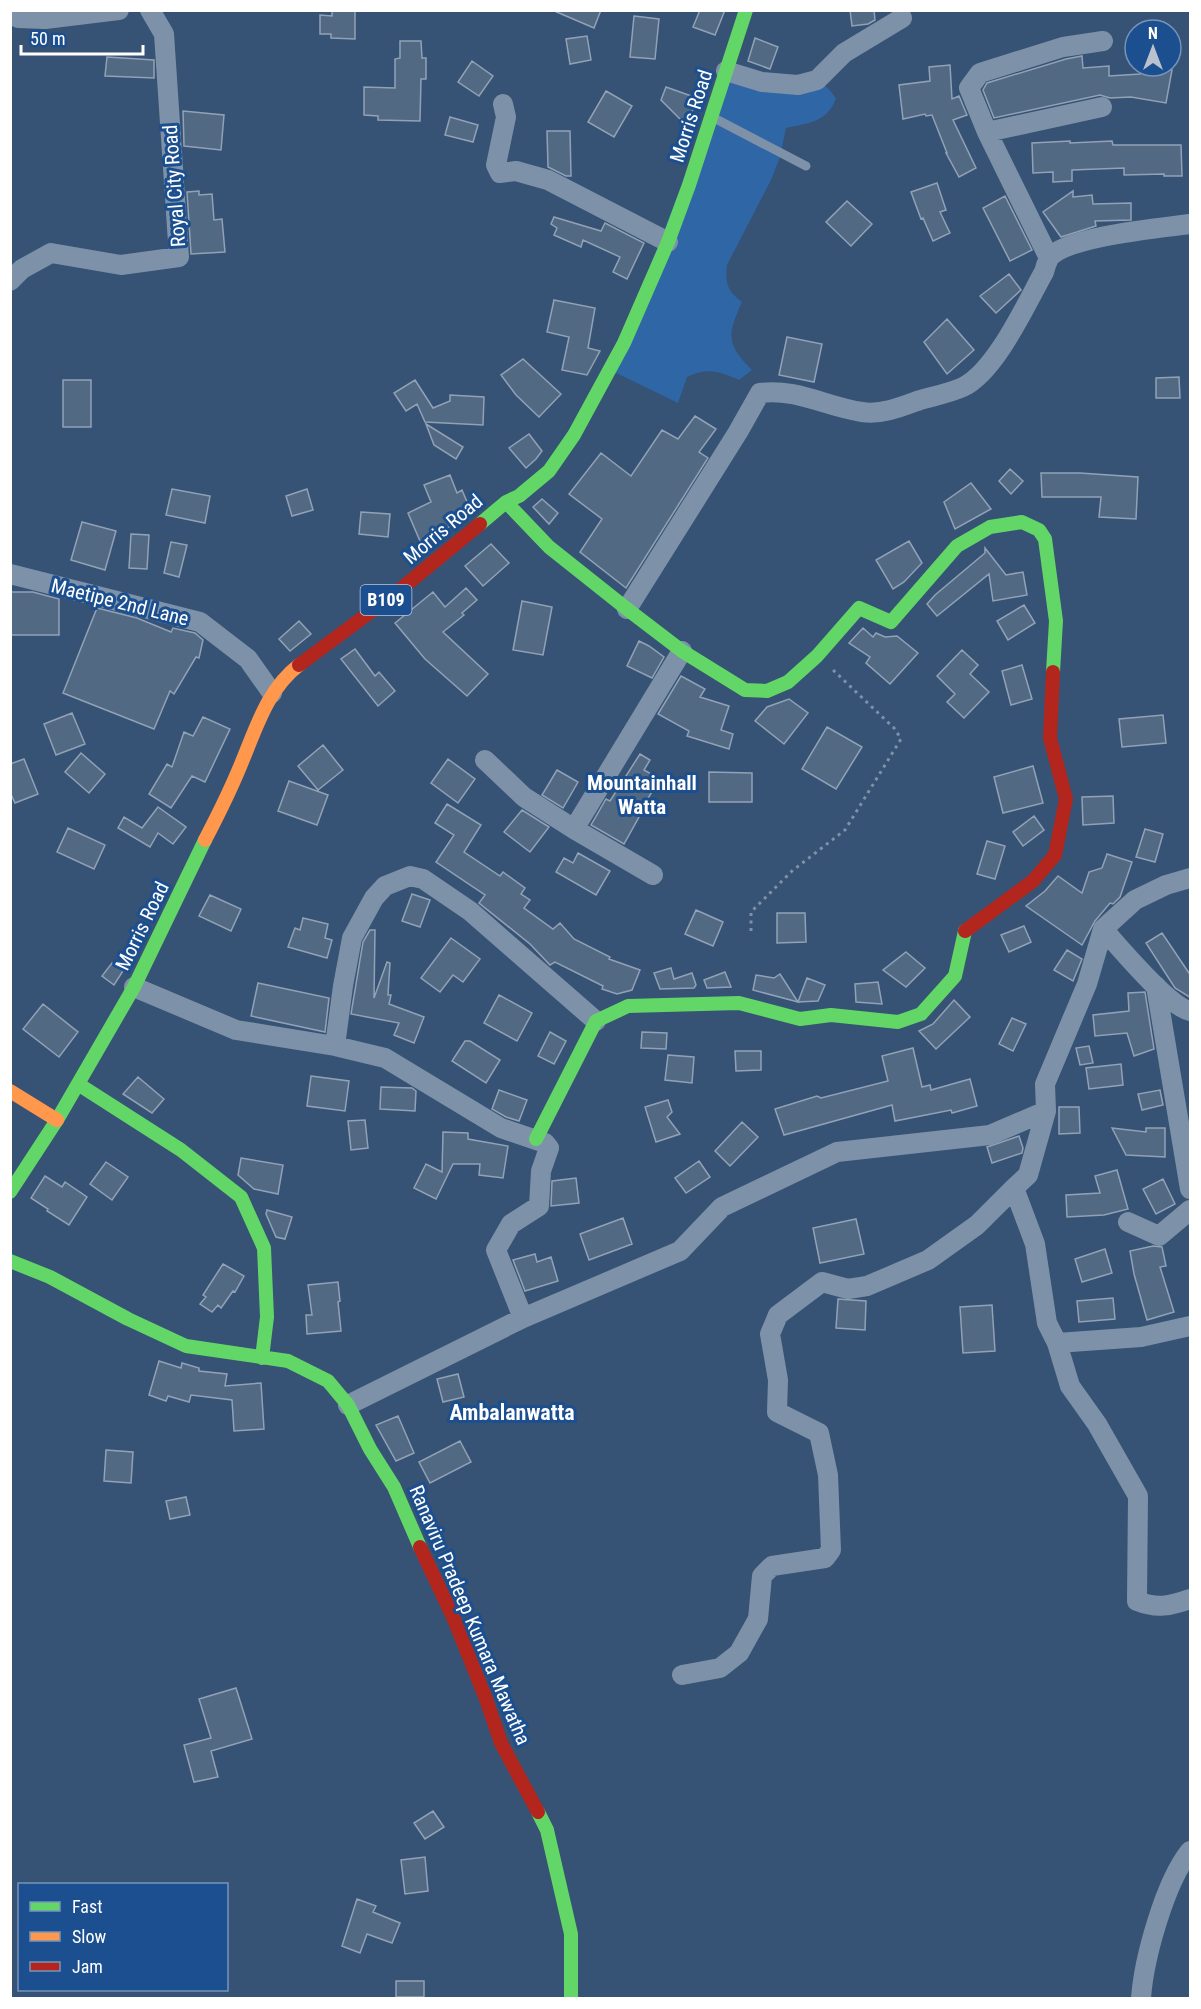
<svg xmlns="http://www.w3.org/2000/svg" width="1201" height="2009" font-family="'Roboto Condensed',sans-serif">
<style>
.green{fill:#2f66a5}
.building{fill:#526984;stroke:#92a2b6;stroke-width:1.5}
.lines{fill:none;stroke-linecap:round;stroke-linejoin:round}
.path{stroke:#7d92a8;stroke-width:3;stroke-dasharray:3 4.5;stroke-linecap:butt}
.lane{stroke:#7d92a8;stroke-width:9}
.street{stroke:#7d92a8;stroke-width:20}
.fast{stroke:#63d668;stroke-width:14}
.slow{stroke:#ff974d;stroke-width:14}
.jam{stroke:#b3261e;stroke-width:14}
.labels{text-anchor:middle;stroke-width:6;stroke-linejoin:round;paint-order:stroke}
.shield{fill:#1b4f8f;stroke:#bbcadd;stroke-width:1.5}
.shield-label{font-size:18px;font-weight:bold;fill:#fff}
.street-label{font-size:20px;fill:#fff;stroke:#1b4f8f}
.neighbourhood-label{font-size:21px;font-weight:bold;fill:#fff;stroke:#1b4f8f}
.quarter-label{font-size:22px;font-weight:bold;fill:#fff;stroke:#1b4f8f}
</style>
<rect width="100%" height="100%" fill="#365274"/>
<!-- green -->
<path class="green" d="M723,78L814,82L827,87L836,98C828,122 809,123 786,128L780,157L771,180L727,265C725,283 727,291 742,302C727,335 726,344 752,370L739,380C720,371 706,367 687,377L678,403L610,370Z"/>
<!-- building -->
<path class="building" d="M332,10H355V39L331,38V34H320V15L332,16Z
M552,10H601L594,28Z
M700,10H725L715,35L693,27Z
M850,10H874L875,20L868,24L852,26Z
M634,16L659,19L655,59L630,57Z
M587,36L591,60L570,64L566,39Z
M755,38L778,47L770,69L748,61Z
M400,41H421L422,58H426V79H421L420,121L378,120V116L364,115V87L395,88V59L400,58Z
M1082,56L1083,68L1109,66V76L1140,74L1141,66L1172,70L1166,103L1131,97L1110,98L1100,95L994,118L983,90L987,83L1066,59Z
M107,57L154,60V78L105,76Z
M472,61L493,76L479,96L458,82Z
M950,65L952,99L959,96L967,115L953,120L976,168L959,177L946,153H947L932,115L926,116L925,114L903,119L899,85L930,81L929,67Z
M666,87L697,98L687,126L661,100Z
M606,91L632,106L614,137L588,122Z
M183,111L224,115L221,150L184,146Z
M450,117L478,125L473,142L445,135Z
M547,131H570L571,176H566L548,167Z
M1070,141V143L1112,141L1113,145H1181L1182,176H1164V174L1124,175V168L1072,170V181L1053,182V172L1033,173L1032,143Z
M937,183L946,210L940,212L950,233L933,241L923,218L921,219L911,192Z
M199,191V195L212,194L214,220L222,219L225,252L191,254L187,192Z
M1073,191V197L1092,195L1093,204L1131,203V220L1095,221L1096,226L1061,237L1043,212Z
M1005,196L1032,250L1010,261L983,208Z
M847,201L872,224L851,246L826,222Z
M554,217L601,231L605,223L644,243L627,279L613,272L620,257L583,240L581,247L554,235L557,228L551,224Z
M1009,274L1021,290L996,313L980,296Z
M554,300L595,308L588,348L600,351L587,375L562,370L569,337L547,332Z
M947,319L974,350L947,374L924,342Z
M787,337L822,344L814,382L779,375Z
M523,359L561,394L539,417L516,395L501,375Z
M1179,377L1180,398H1156V378Z
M63,380H91V427H63Z
M415,380L433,408L450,401V395L484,397L483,425L425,422L417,404L406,411L394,393Z
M695,416L716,429L699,452L708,458L626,588L580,552L602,519L569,494L601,453L631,476L662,430L678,439Z
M426,424L463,447L456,459L434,445Z
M529,434L542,451L536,459L526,468L509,448Z
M1010,469L1023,481L1011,494L999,481Z
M1041,473H1080L1138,477L1136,519L1099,517L1101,497H1042Z
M450,475L457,493L462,490L470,509L444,531L420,541L408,513L431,502L424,485Z
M971,483L991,509L955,529L944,502Z
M172,489L210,496L205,523L166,515Z
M307,489L313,510L292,516L286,496Z
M542,499L558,513L549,524L533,507Z
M361,512L390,514L388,537L359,534Z
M82,522L116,531L105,570L71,560Z
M131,534L149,535L147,569L129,568Z
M909,541L922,563L904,582L893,589L876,560Z
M171,542L187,545L179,577L164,573Z
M491,544L509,563L483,586L465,566Z
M985,548L1006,575L1023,572L1027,595L993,601L989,574L937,616L927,604L935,595L985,553Z
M466,588L477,600L462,613L464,615L443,632L488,674L467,696L425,659L395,623L433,592L445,607Z
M10,592H33L59,599V635H10Z
M522,601L552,607L543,655L513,650Z
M1024,605L1035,623L1008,640L997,621Z
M97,608L137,618L171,632L173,628L195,633L203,640L199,658L196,657L174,694L170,691L154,729L63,693Z
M299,621L311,634L290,651L279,639Z
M863,628L873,637L876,633L885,637L897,636L918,653L890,684L866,663L870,657L849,643Z
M639,641L649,646L664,657L652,678L627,666Z
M355,649L375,676L379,672L395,691L378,706L341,659Z
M962,650L978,665L970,674L989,692L964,718L947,702L955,694L937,676Z
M1022,665L1032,699L1011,705L1002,671Z
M681,676L705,689L700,697L729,706L721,730L733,734L729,749L687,736L689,731L658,714Z
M789,699L808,713L784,744L755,721L767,707Z
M72,713L85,744L56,755L44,724Z
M1163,715L1166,743L1122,747L1119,719Z
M203,717L230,729L205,782L192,776L171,808L149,794L167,764L172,767L184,732L193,736Z
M827,727L862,747L836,789L802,769Z
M323,745L343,770L318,790L298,766Z
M81,753L105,774L89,793L65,772Z
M640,754L650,760L644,770L660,779L637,816L639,817L624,844L591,825L606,799L610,801Z
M24,759L38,794L15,803L10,792V764Z
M448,759L475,779L458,803L431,783Z
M1033,766L1043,803L1003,813L994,777Z
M557,770L578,782L563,808L542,795Z
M709,772L752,773V802H709Z
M289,781L328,795L317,825L278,811Z
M1113,796L1114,823L1083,825L1082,797Z
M447,804L481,825L464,852L500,876L503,872L525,888L521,894L530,900L524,908L553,929L560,923L574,939L610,957L609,959L640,970L632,990L617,994L602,989L603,986L555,962L550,965L530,944L479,903L485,895L436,862L454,835L435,823Z
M158,807L186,827L173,844L158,833L150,847L118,828L124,817L142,828Z
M522,810L549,827L530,852L504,832Z
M1034,816L1044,830L1023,846L1013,832Z
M68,828L105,845L94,869L57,852Z
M1145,829L1163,834L1155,862L1136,857Z
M987,841L1005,846L995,879L977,874Z
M578,853L610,871L596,895L556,872L564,858L573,863Z
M1107,854L1132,862L1120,897L1113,904L1110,903L1095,921L1082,945L1026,906L1045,891L1058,876L1082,893L1089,872L1102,868Z
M412,894L430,900L420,927L402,921Z
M210,895L241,909L231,931L199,916Z
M696,910L723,922L713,946L685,934Z
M777,913H805L806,942L777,943Z
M303,918L328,924L325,938L332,940L327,958L288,947L295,928L300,930Z
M1024,926L1031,942L1009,952L1001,935Z
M370,930H375L374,998L387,962L390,963L388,995H391L389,1004L424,1017L414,1043L394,1035L399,1023L351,1014L363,942Z
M1162,933L1191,976V998L1175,988L1146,943Z
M451,938L480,959L463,982L453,975L440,992L421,978Z
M1067,950L1082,959L1073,981L1054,970Z
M906,952L925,968L906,987L883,970Z
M112,963L123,971L114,985L102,976Z
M671,968L674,979L692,973L696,985L694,988L660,989L654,973Z
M725,972L731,987L707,988L704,980Z
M780,974L798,1002L753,990L756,975L774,978Z
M807,978L825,985L818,1001L798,1002Z
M878,982L882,1004L856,1002L855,984Z
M258,983L329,998L325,1032L251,1016Z
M1145,992L1154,1049L1134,1056L1127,1033L1095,1036L1093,1015L1129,1011L1128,993Z
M499,995L532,1013L517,1041L484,1023Z
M954,1000L970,1017L936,1049L919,1031L933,1024Z
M43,1004L78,1032L59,1057L23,1029Z
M1012,1018L1026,1024L1013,1051L999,1044Z
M550,1032L566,1041L554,1064L538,1056Z
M642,1032L667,1033L666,1049L641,1048Z
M465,1041H470L500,1060L486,1083L452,1061Z
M1089,1046L1093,1063L1080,1065L1076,1048Z
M913,1048L922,1087L930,1085L931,1090L970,1079L977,1106L952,1113L951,1110L895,1121L892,1105L784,1135L775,1109L817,1096L821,1098L888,1081L882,1056Z
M735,1051H761V1070L736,1071Z
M668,1055L694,1057L692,1083L665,1080Z
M1121,1064L1123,1085L1089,1089L1086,1068Z
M311,1076L349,1081L345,1111L307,1106Z
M138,1077L164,1099L152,1113L123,1094Z
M381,1087L412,1088L416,1091L415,1111L380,1109Z
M499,1090L527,1100L519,1121L506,1117L492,1109Z
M1160,1090L1163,1105L1142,1110L1138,1094Z
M668,1100L672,1112L667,1117L680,1134L656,1142L645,1107Z
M1059,1107H1079L1080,1133L1059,1134Z
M365,1120L368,1148L351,1150L348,1121Z
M742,1122L758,1137L730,1166L715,1151Z
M1112,1128L1146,1132V1128H1165V1157L1126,1155Z
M443,1132L468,1133V1139L508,1146L503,1178L479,1175L480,1164H453L436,1199L414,1188L426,1164L442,1172Z
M1019,1136L1023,1148L1022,1153L992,1163L987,1147Z
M241,1158L283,1165L278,1194L254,1189L238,1175Z
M699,1161L710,1177L686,1193L675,1178Z
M106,1162L128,1177L112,1200L90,1184Z
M1117,1170L1128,1209L1104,1215L1067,1217L1066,1195L1100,1193L1095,1176Z
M45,1176L62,1187L65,1182L87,1197L69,1225L47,1211L48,1209L31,1198Z
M576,1178L579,1203L551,1206L552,1181Z
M1163,1179L1175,1204L1156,1214L1143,1189Z
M267,1210L292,1217L285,1239L276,1237L266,1214Z
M623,1218L632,1244L589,1260L580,1234Z
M856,1219L864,1254L820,1263L813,1228Z
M1153,1246L1162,1247L1166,1266L1160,1267L1174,1312L1147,1320L1134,1274L1130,1251Z
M1105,1249L1112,1273L1082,1282L1075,1259Z
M535,1254L537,1262L551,1257L558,1281L525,1291L513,1260Z
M223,1264L244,1276L235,1292L233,1291L221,1308L218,1305L212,1312L200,1304L206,1297L203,1295Z
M338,1282L340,1301L338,1302L341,1331L307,1334L306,1315H312L308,1285Z
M1113,1298L1115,1319L1079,1322L1077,1301Z
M838,1299L866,1301L865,1330L836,1328Z
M992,1305L995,1351L963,1353L960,1307Z
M159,1361L181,1368L182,1363L199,1368V1371L227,1374L225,1386L261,1383L264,1429L234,1431L232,1400L191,1395L189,1402L168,1396L166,1401L149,1395Z
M458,1374L464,1397L443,1402L437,1379Z
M398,1416L414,1453L396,1461L376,1425Z
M460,1441L471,1462L430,1483L419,1462Z
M106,1450L133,1452L131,1483L104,1481Z
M186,1497L190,1515L170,1519L166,1501Z
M236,1688L252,1739L211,1751L218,1777L194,1782L184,1745L211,1738L199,1699Z
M433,1811L444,1827L425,1839L414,1823Z
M425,1857L428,1891L405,1894L401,1860Z
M357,1899L376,1906L373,1912L400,1923L392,1943L367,1934L360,1953L342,1946Z
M396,1981H424V1997H396Z"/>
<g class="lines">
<!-- path -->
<path class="path" d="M751,931V912L792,871L845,830L901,739L895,729L832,669"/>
<!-- lane -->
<path class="lane" d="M716,119L806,166"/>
<!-- street -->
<path class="street" d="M17,10L18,18L45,19L119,10
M726,71L762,82L798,85L817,80L844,53L902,18
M503,104L506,117L496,165L500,173L516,171L548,180L668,242
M987,132L1102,107
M1049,258L987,132L969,88L980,73L1063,47L1103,41
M10,281L22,269L51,253L121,265L179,257L164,34L150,10
M10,574L200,622L248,659L272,693
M627,609L738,432L760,393C796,388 827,407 862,412C882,415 901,407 920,400C934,396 950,393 963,387C996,371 1026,304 1044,272C1045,268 1047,262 1049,258C1067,236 1161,228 1190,224
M485,760L524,797L574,829
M653,875L574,829L682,651
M1190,878L1166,885L1135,900L1103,929L1087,984L1045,1084L1046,1111L1028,1175L1014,1188L1035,1244L1047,1323L1057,1343L1070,1386L1097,1424L1138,1496L1137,1601C1157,1609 1170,1606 1190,1599
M1103,929C1121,949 1168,1006 1190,1011
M1156,986L1190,1189
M134,987L236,1030L335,1046L385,1058L501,1128L545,1143L549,1148L541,1171L539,1206L511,1224L496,1250L523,1318
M335,1046L343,986L352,938L374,898L385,886L410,876L423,879L470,911L596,1021
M1128,1222L1159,1236L1190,1210
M1057,1343L1141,1337L1190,1326
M348,1405L523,1318L680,1251L722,1207L837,1152L990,1135L1046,1111
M682,1675L720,1668L739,1653L758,1619L762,1576L772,1566L825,1558L831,1550L828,1475L819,1433L777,1412L778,1380L770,1334L778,1315L822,1282L848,1289L867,1286L928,1260L977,1225L1014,1188
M1141,1998C1144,1958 1165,1882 1190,1851"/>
<!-- fast -->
<path class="fast" d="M506,502L549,547L627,609L682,651L745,690L767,691L788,682L817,656L859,608L891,622L957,546L990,527L1022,522L1039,530L1045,539L1056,621L1053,672
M480,524L506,502L519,496L549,471L574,435L624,343L668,242L689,185L746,10
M78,1084L181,1150L241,1197L264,1248L267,1317L262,1358
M536,1139L596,1021L628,1006L739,1003L800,1019L831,1015L898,1022L921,1014L955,976L965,931
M10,1192L57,1120L134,987L205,840
M10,1261L50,1277L128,1319L186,1346L288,1361L328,1381L348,1405L370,1449L394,1487L420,1547
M538,1812L547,1830L571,1934V1998"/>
<!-- slow -->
<path class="slow" d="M205,840C217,817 229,793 239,769C255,732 266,690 299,665
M10,1091L57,1120"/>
<!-- jam -->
<path class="jam" d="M299,665L396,593L480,524
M965,931L1033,881L1055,855L1066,799L1050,738L1053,672
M420,1547L453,1617L486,1699L501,1743L538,1812"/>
</g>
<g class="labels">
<!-- shield labels -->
<rect class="shield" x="360.5" y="585" width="51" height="30" rx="4.5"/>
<g class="shield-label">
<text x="386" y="606">B109</text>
</g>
<!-- street labels -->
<g class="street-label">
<text transform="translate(691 116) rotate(-72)" y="7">Morris Road</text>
<text transform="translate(174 186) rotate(-94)" y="7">Royal City Road</text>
<text transform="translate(443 529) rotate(-40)" y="7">Morris Road</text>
<text transform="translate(120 602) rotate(14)" y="7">Maetipe 2nd Lane</text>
<text transform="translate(142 926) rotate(-64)" y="7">Morris Road</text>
<text transform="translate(470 1615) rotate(67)" y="7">Ranaviru Pradeep Kumara Mawatha</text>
</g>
<!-- neighbourhood labels -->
<g class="neighbourhood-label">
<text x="642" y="790">Mountainhall<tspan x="642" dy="24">Watta</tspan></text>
</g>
<!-- quarter labels -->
<g class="quarter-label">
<text x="512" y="1420">Ambalanwatta</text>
</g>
</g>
<!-- border -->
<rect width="1201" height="2009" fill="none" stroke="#ffffff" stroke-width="24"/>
<!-- legend -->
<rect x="18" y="1883" width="210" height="108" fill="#1b4f8f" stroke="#7695bc" stroke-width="1.5"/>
<rect x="30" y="1902" width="30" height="9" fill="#63d668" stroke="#7695bc" stroke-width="1.5"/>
<text x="72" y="1913" font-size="18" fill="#ffffff">Fast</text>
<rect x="30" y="1932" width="30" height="9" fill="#ff974d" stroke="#7695bc" stroke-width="1.5"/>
<text x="72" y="1943" font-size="18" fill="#ffffff">Slow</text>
<rect x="30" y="1962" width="30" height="9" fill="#b3261e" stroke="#7695bc" stroke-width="1.5"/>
<text x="72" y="1973" font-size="18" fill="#ffffff">Jam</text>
<!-- north arrow -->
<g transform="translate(1153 48)"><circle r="28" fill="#1b4f8f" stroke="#7695bc" stroke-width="1.5"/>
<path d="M0-4.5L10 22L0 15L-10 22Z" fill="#b9c2ce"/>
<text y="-9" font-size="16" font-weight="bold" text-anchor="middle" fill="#ffffff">N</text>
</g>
<!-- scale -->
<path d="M21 45v9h122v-9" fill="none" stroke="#ffffff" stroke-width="3"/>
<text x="30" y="45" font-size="18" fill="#ffffff" stroke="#1b4f8f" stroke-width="4.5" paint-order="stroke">50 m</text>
</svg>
